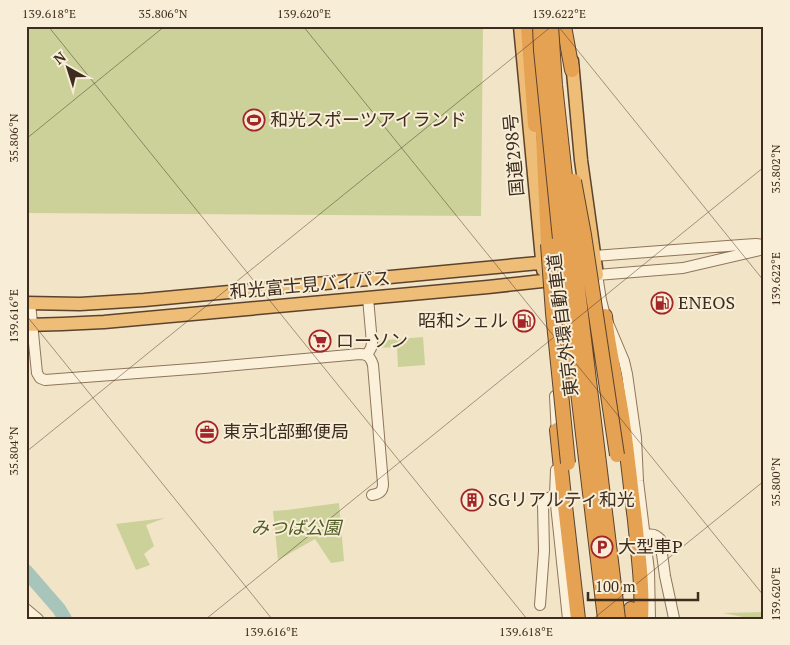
<svg xmlns="http://www.w3.org/2000/svg" width="790" height="645" font-family="'PT Serif','Noto Sans JP',serif">
<style>
.green{fill:#cbd199}
.lines{fill:none;stroke-linecap:round;stroke-linejoin:round}
.river{stroke:#a8c5bc;stroke-width:14}
.tertiary-casing{stroke:#8f755a;stroke-width:12}
.trunk-casing{stroke:#5d432e;stroke-width:15}
.motorway-casing{stroke:#5d432e;stroke-width:16}
.tertiary{stroke:#fbf1db;stroke-width:10}
.trunk{stroke:#eebe78;stroke-width:12}
.motorway{stroke:#e5a253;stroke-width:14}
.motorway-bridge-casing{stroke:#5d432e;stroke-width:16;stroke-linecap:butt}
.motorway-bridge{stroke:#e5a253;stroke-width:14}
.ticks{fill:none;stroke:#3e2d1f;stroke-width:1;stroke-opacity:0.45}
.labels{text-anchor:middle;stroke-width:4;stroke-linejoin:round;paint-order:stroke}
.poi-label{font-size:18px;fill:#3e2d1f;stroke:#f8eed7;text-anchor:start}
.street-label{font-size:18px;fill:#3e2d1f;stroke:#f8eed7}
.park-label{font-size:18px;font-style:italic;fill:#4f5c24;stroke:#f8eed7}
.neatline{fill:none;stroke:#3e2d1f;stroke-width:2}
.ticks-label{font-size:12px;text-anchor:middle;fill:#3e2d1f}
</style>
<rect width="100%" height="100%" fill="#f2e4c6"/>
<!-- green -->
<path class="green" d="M26,26H483L481,216L26,213Z
M423,337L425,365L398,367L397,347L376,348V341Z
M339,503L344,561L331,563L315,539L278,560L273,511L287,510Z
M165,518L146,525L154,546L144,554L150,565L136,570L116,524Z
M764,612V619H753L723,613Z"/>
<g class="lines">
<!-- river -->
<path class="river" d="M26,571L59,609L65,619"/>
<!-- tertiary casing -->
<g class="tertiary-casing">
<path id="tertiary" d="M594,256L741,245L756,244L764,245
M30,303L37,373L40,378L45,380L204,368L360,354C368,354 371,358 373,365L383,484C383,492 379,494 372,495
M367,355L371,348L372,343L368,298
M555,396L557,436
M556,470L555,495L568,619
M645,535C652,534 655,534 660,539L665,576L674,618
M540,605L544,551L543,504L544,500L555,495
M26,609L38,619
M650,619L649,571L638,481L636,438L627,374L624,361L605,316L601,300L597,275L683,268L764,249"/>
</g>
<!-- trunk casing -->
<g class="trunk-casing">
<path id="trunk" d="M520,26L543,270
M572,61L581,160L597,275L581,277
M26,303L80,304L144,300L560,261
M26,325L62,324L104,322L488,287L561,279"/>
</g>
<!-- motorway casing -->
<g class="motorway-casing">
<path id="motorway" d="M528,26L535,125
M564,26L572,70
M542,112L548,244
M605,316C608,348 616,378 621,410C627,446 630,483 635,520C638,553 643,585 641,619
M557,430L563,488L578,619
M631,609L632,619"/>
</g>
<!-- tertiary -->
<use href="#tertiary" class="tertiary"/>
<!-- trunk -->
<use href="#trunk" class="trunk"/>
<!-- motorway -->
<use href="#motorway" class="motorway"/>
<!-- motorway-bridge casing -->
<g class="motorway-bridge-casing">
<path id="motorway-bridge" d="M540,26L541,50L561,249L605,619
M551,26L555,85L573,249L618,619
M574,181L584,235L617,455
M548,244L553,313L568,463"/>
</g>
<!-- motorway-bridge -->
<use href="#motorway-bridge" class="motorway-bridge"/>
</g>
<!-- ticks -->
<path class="ticks" d="M48,26L527,619M303,26L764,596M558,26L764,281M26,139L165,26M26,315L272,619M26,452L552,26M206,619L764,167M593,619L764,481"/>
<!-- icons -->
<defs>
<g id="stadium-ring" transform="scale(1.125)"><circle r="9.5" fill="#f8eed7" stroke="#a32528" stroke-width="1.5"/><path d="M0-5a6.5 5 0 1 0 0 10a6.5 5 0 1 0 0-10ZM-3.5-1.8h7v3.6h-7Z" fill="#a32528"/></g>
<g id="fuel-ring" transform="scale(1.125)"><circle r="9.5" fill="#f8eed7" stroke="#a32528" stroke-width="1.5"/><path d="M-5.5-6h7V0h2V4h1.3V-2.5L3-4.5l.8-.8L6-3V5H2.5V1h-1V6h-7ZM-4.2-4.7v3.2H.2V-4.7Z" fill="#a32528"/></g>
<g id="supermarket-ring" transform="scale(1.125)"><circle r="9.5" fill="#f8eed7" stroke="#a32528" stroke-width="1.5"/><path d="M-6-5.5h2.5l.6 2H6L4.5 2H-2.5L-4.4-4H-6ZM-1.5 3.2a1.3 1.3 0 1 0 .1 0ZM3 3.2a1.3 1.3 0 1 0 .1 0Z" fill="#a32528"/></g>
<g id="office-ring" transform="scale(1.125)"><circle r="9.5" fill="#f8eed7" stroke="#a32528" stroke-width="1.5"/><path d="M-6-3h4V-5.5h4V-3h4V5H-6ZM-1-4.5V-3h2v-1.5ZM-6 0V1H6V0Z" fill="#a32528"/></g>
<g id="building-ring" transform="scale(1.125)"><circle r="9.5" fill="#f8eed7" stroke="#a32528" stroke-width="1.5"/><path d="M-4-6H4V6H1V3H-1V6H-4ZM-2.5-4.3h1.7v1.8h-1.7ZM.8-4.3h1.7v1.8H.8ZM-2.5-1h1.7V.8h-1.7ZM.8-1h1.7V.8H.8Z" fill="#a32528"/></g>
<g id="parking-ring" transform="scale(1.125)"><circle r="9.5" fill="#f8eed7" stroke="#a32528" stroke-width="1.5"/><path d="M-3.5-5.5H1a3.5 3.5 0 0 1 0 7H-1V5.5H-3.5ZM-1-3.4V-.6H.8a1.4 1.4 0 0 0 0-2.8Z" fill="#a32528"/></g>
</defs>
<g fill-rule="evenodd">
<use href="#stadium-ring" x="254" y="120"/>
<use href="#fuel-ring" x="662" y="303"/>
<use href="#fuel-ring" x="524" y="321"/>
<use href="#supermarket-ring" x="320" y="341"/>
<use href="#office-ring" x="207" y="432"/>
<use href="#building-ring" x="472" y="500"/>
<use href="#parking-ring" x="602" y="547"/>
</g>
<g class="labels">
<!-- poi labels -->
<g class="poi-label">
<text x="270" y="126">和光スポーツアイランド</text>
<text x="678" y="309">ENEOS</text>
<text x="508" y="327" text-anchor="end">昭和シェル</text>
<text x="336" y="347">ローソン</text>
<text x="223" y="438">東京北部郵便局</text>
<text x="488" y="506">SGリアルティ和光</text>
<text x="618" y="553">大型車P</text>
</g>
<!-- street labels -->
<g class="street-label">
<text transform="translate(514 155) rotate(-95)" y="6">国道298号</text>
<text transform="translate(310 285) rotate(-5)" y="6">和光富士見バイパス</text>
<text transform="translate(563 325) rotate(-97)" y="6">東京外環自動車道</text>
</g>
<!-- park labels -->
<g class="park-label">
<text x="296" y="534">みつば公園</text>
</g>
</g>
<!-- border -->
<rect width="790" height="645" fill="none" stroke="#f8eed7" stroke-width="55"/>
<!-- north arrow -->
<g transform="translate(68 68) rotate(321)" stroke="#f8eed7" stroke-width="4" paint-order="stroke">
<path d="M0-4L9 19L0 12L-9 19Z" fill="#3e2d1f"/>
<text y="-8" font-size="14" font-weight="bold" text-anchor="middle" fill="#3e2d1f">N</text>
</g>
<!-- scale -->
<path d="M588 592v8h110v-8" fill="none" stroke="#3e2d1f" stroke-width="2.5"/>
<text x="595" y="592" font-size="15" fill="#3e2d1f" stroke="#f8eed7" stroke-width="4" paint-order="stroke">100 m</text>
<rect x="28" y="28" width="734" height="590" class="neatline"/>
<g class="ticks-label">
<text x="49" y="18">139.618°E</text>
<text x="163" y="18">35.806°N</text>
<text x="304" y="18">139.620°E</text>
<text x="559" y="18">139.622°E</text>
<text transform="translate(14 138) rotate(-90)" y="4">35.806°N</text>
<text transform="translate(776 169) rotate(-90)" y="4">35.802°N</text>
<text transform="translate(776 279) rotate(-90)" y="4">139.622°E</text>
<text transform="translate(14 316) rotate(-90)" y="4">139.616°E</text>
<text transform="translate(14 451) rotate(-90)" y="4">35.804°N</text>
<text transform="translate(776 482) rotate(-90)" y="4">35.800°N</text>
<text transform="translate(776 594) rotate(-90)" y="4">139.620°E</text>
<text x="271" y="636">139.616°E</text>
<text x="526" y="636">139.618°E</text>
</g>
</svg>
